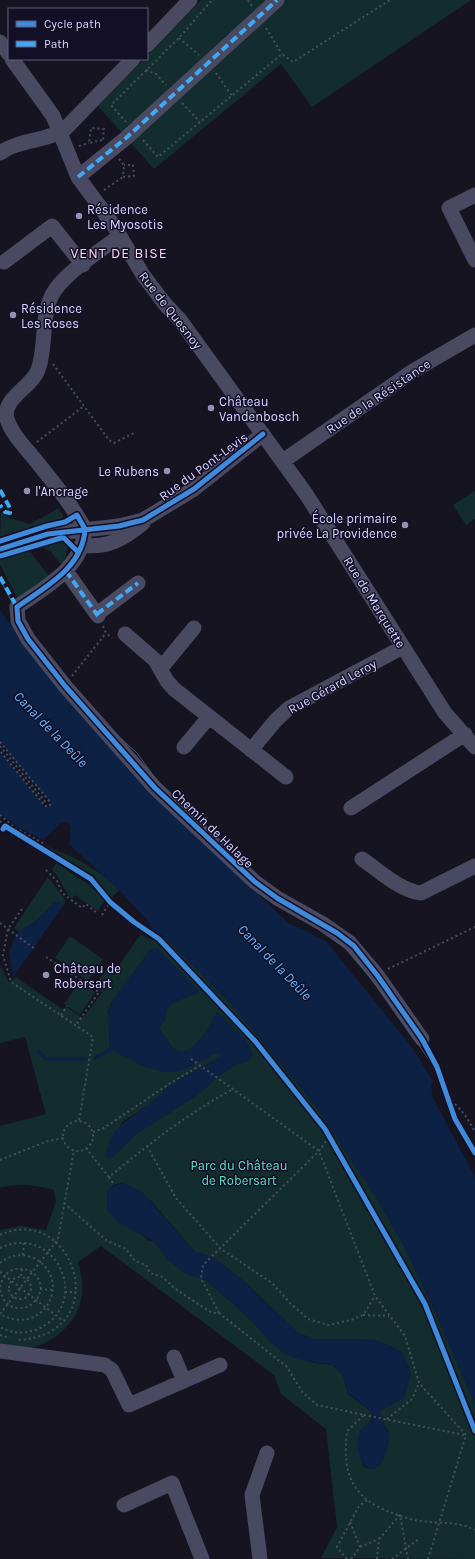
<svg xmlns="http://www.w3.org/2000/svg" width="475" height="1559" font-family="Karla,sans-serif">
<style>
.green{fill:#132c2d;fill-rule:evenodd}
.water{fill:#0d2144}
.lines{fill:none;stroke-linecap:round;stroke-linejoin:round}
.stream{stroke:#0d2144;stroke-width:3.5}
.path{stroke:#44505f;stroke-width:2;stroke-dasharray:2 3;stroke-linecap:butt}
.minor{stroke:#4a4962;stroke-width:15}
.tram{stroke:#43596b;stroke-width:1}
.quiet{stroke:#3fa9f5;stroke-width:4;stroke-dasharray:8 4;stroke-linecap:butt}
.cycleway-casing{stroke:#130f26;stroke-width:8}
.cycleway{stroke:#408adc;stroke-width:5}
.poi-dot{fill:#9591b1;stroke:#130f26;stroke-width:1.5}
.labels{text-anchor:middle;stroke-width:3;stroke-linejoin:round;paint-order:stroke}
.poi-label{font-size:13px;fill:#d9d4ff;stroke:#130f26;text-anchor:start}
.street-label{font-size:13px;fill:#d9d4ff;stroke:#130f26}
.park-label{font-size:13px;fill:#5fe0c0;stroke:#130f26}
.neighbourhood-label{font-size:14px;letter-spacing:1px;fill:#ffd6f0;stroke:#130f26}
.water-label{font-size:14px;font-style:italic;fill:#62b6ff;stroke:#130f26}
</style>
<rect width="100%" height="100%" fill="#161421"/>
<!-- green -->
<path class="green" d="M201,0H471L312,107L281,64L154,169L98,106L144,59H147V56Z
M475,491V519L466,525L453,505Z
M59,508L65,520L0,539L1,512L9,518L30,524Z
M60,540L64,541L68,546L64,564L60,563L50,551L38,546Z
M27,548L49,576L18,599L0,565V559Z
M43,845C72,856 97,867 119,890L111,898L92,877Z
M56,863L88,884L105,899L98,911L75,895L72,899C63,890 61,878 52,870Z
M48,877L66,901L63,906L59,902H55L37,920L19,932L14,928Z
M153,931L167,939L231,1004L315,1105L378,1200L403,1244L432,1305L475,1404V1559L321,1558L337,1527L326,1429L281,1394L274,1375L101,1246L78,1262C82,1276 84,1290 80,1304C73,1328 46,1349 21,1349C14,1349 7,1346 0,1345V1230L21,1226L46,1230L56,1202L54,1190C35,1185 19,1182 0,1188V1126L46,1114L25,1037L0,1043V965L9,983L16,977L62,1009L66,1007L83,1018L102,992L94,986L111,964L117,968L141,934L153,941ZM151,949H158L199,992C186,999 163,1000 165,1020L159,1026C160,1032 163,1034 167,1039C169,1042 171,1047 174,1049C191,1063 212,1023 217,1012L243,1037L253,1054L247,1062L237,1064L220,1075L200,1093L136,1134L109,1160L122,1122L149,1105L169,1086L221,1056L218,1053L214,1054L192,1066L170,1072L143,1066L110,1046L108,1012L111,1003ZM122,1183L151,1201L195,1252L212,1257L228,1269L246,1283L298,1333L314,1339L374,1340L388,1345L401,1352L409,1367L404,1398L380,1410L382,1422L389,1431C386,1446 387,1464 371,1469L364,1467C361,1458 355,1445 359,1436C362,1426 372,1424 373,1413L348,1394L343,1375L333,1365L314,1363L287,1355L264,1334L249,1318L208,1282L201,1278L188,1275L167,1259L155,1242L148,1240L107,1206V1192L113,1185Z
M70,936L103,959L88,981L55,958Z
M80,982L95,992L80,1015L64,1004Z"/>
<!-- water -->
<path class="water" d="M0,610L22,641L122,761L287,922L326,941L414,1050L433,1082L431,1086L433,1098L475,1177V1404L432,1305L403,1244L378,1200L315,1105L231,1004L167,939L153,931L148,921L119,890L69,844L71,827L68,822H62L43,840L17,827L0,814V751L45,806L48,807L51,804L0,742Z
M55,902H59L63,906L13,977L9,953L16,934L37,920Z
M151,949H158L200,992C186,998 163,1001 165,1020L159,1026C160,1033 163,1034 167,1039C169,1042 171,1047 174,1049C191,1063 212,1023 217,1012L243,1037L253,1054L247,1062L237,1064L220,1075L200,1093L136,1134L109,1160L106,1158C108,1128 126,1122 147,1106C155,1100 162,1091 170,1085C186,1074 204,1067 221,1056L218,1053L214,1054C202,1061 188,1070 174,1072C159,1075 124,1057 111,1049L108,1015L110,1007L114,998Z
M122,1183L141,1191L195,1252L212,1257L228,1269L246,1283L298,1333L314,1339L374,1340L388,1345L401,1352L409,1367L411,1375L404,1398L380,1410L382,1422L390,1434C388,1445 386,1468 371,1469C359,1467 353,1440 361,1430C363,1426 369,1423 373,1420V1413L348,1393L343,1375L334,1365L305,1361L287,1355L271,1343L249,1318L208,1282L201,1278L188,1275L167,1259L155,1242L119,1223L108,1211L107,1206V1192L111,1187Z"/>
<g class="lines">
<!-- stream -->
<path class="stream" d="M38,1051L46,1059H86
M95,1058L111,1049"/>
<!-- path -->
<path class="path" d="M248,0L252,6
M266,28L282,54
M179,38L199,55
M146,70L156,74L166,85
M216,73L232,96
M182,103L200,122
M126,122L111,105L179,38L212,0
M102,140L89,143L91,128L104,129L103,141
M143,140L158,157L282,54L293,62L390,0
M79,146L89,143
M119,159L124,165L123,177L134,176L133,165H124
M104,190L123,177
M53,364L109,440L114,443L134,433
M37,442L84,406
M103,626L106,633L112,638
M72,676L106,633
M0,742L50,802V806H45L0,751
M0,746L47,804
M0,815L15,828L43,843
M0,821L5,826
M46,870L57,881L62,893L82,908L86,904L97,913
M22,909L8,929L3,955L11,982L93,1037L79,1121
M102,915L110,902
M0,923L35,949
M46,957L99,992L76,1025
M388,969L475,927
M61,1015L67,1006
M191,1059L319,1151L375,1296L405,1336L419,1383L466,1435
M445,1093C448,1098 452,1100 456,1105C464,1113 470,1122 475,1132
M63 1136a15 15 0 1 1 30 0a15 15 0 1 1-30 0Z
M93,1132L104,1128L169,1084L201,1065
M147,1146L176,1198L221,1249L272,1283L290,1303L308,1319L328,1325L351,1320L363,1315L375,1296
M86,1148L109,1177C149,1144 187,1114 233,1089
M0,1160L48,1141L64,1138
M109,1177L113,1183
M64,1203L107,1241L126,1249L135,1261L146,1265L150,1273L163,1277L174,1288L212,1313H219L287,1367L303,1393L317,1405L364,1415L347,1431C342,1475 352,1499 395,1514C403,1517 412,1520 421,1521C439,1524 459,1521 475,1530
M0,1235C73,1201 117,1333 19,1340
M0,1248C55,1222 94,1303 38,1329C26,1334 12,1334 0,1327
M23,1255L24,1243
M0,1263C9,1256 20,1253 31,1257C75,1275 46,1339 0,1314
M0,1272L63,1321
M21,1276L22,1268
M9 1288a11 11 0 1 1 22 0a11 11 0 1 1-22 0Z
M0,1287C7,1253 52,1272 38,1297C34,1303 29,1307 23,1308C10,1310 1,1300 0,1288
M40,1289L53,1290
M65,1292H76
M219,1313L201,1278L203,1265L319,1151L329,1137
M0,1314L58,1239L74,1150
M363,1315L389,1316
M0,1335L10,1338
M364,1415L465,1435
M387,1419L412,1399L419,1383
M350,1522L360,1547L351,1559
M360,1547L379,1539
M347,1559L337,1547L359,1506L367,1500
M377,1559L379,1539L400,1515L408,1559
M392,1559L420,1538
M428,1559L466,1435"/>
<!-- minor -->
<path class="minor" d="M0,42L9,54
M147,45L190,0
M12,59L53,116L78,177L114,226L143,275L165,304L180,320L306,494L445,713L475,747
M0,153C20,139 45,142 65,129L133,59
M78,177L126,138L277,0
M475,195L449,208L475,260
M4,262L52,226L83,265
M283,461L413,371L475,335
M85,529C83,568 45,587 17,607L18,621L28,639L65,686L155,788L255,882L277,898L323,924L350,943L377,975L422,1039
M85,529C71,504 54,483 37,462C27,449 12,435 7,419C1,399 32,387 38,370C47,347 40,311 55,290C68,271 101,250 120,236
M81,545C106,549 124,539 143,523
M0,549L48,534L119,526L143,520L194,489L263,434
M66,571L98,616
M97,614L138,583
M125,634L155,660L167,681L174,689L286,777
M161,668L194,628
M184,747L209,717
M251,750L276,720L289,708L403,647
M351,808L465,734
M362,859C380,871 399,890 421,893L475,866
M0,1351L105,1365L112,1370L129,1405L220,1365
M174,1357L184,1381
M124,1505L172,1483L202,1559
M260,1559L252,1495L267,1453"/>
<!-- tram -->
<path class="tram" d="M0,579L29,635L40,652L97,717L137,753L163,789L256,879L325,927L353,956L387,999L436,1070L454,1115L475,1156"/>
<!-- quiet -->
<path class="quiet" d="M78,177L126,138L277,0
M0,490L10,508V513L5,512L0,505
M66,571L98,616
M0,577L17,607
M97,614L138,583"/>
<!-- cycleway casing -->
<g class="cycleway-casing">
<path id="cycleway" d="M0,541L47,526L65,522L77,515L85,529
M0,549L48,534L119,526L143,520L194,489L263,434
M0,556L61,538H64L78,552
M17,607L18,621L28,639L65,686L155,788L255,882L277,898L337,933L354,946L377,975L422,1039L437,1067L455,1119L475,1153
M17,607C45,587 83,568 85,529
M3,829L5,826L91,879L110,902L134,922L159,939L255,1041L325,1129L425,1304L475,1431"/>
</g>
<!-- cycleway -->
<use href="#cycleway" class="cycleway"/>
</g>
<!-- markers -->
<g class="poi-dot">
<circle cx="79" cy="216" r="4"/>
<circle cx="13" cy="315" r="4"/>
<circle cx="211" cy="408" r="4"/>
<circle cx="167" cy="471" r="4"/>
<circle cx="27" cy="491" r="4"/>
<circle cx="405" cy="525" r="4"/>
<circle cx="46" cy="975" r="4"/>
</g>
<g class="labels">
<!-- poi labels -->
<g class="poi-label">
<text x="87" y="214">Résidence<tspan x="87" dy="15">Les Myosotis</tspan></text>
<text x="21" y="313">Résidence<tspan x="21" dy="15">Les Roses</tspan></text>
<text x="219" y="406">Château<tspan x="219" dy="15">Vandenbosch</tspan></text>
<text x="159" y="476" text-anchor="end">Le Rubens</text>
<text x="35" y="496">l'Ancrage</text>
<text x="397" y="523" text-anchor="end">École primaire<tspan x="397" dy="15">privée La Providence</tspan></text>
<text x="54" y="973">Château de<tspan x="54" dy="15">Robersart</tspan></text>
</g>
<!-- street labels -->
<g class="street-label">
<text transform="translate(171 310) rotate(52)" y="5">Rue de Quesnoy</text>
<text transform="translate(378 396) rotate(-34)" y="5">Rue de la Résistance</text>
<text transform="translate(203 466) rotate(-36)" y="5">Rue du Pont-Levis</text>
<text transform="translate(375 602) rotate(58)" y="5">Rue de Marquette</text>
<text transform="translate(332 686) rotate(-29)" y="5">Rue Gérard Leroy</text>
<text transform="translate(213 828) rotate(44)" y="5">Chemin de Halage</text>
</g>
<!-- park labels -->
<g class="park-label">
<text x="239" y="1170">Parc du Château<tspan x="239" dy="15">de Robersart</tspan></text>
</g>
<!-- neighbourhood labels -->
<g class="neighbourhood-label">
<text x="119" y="258">VENT DE BISE</text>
</g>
<!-- water labels -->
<g class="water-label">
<text transform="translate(51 729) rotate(46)" y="5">Canal de la Deûle</text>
<text transform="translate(275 962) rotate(46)" y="5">Canal de la Deûle</text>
</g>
</g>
<!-- legend -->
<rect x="8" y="8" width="140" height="52" fill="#130f26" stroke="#625e7d"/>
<rect x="16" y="21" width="20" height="6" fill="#408adc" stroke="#625e7d"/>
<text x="44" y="28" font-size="12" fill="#d9d4ff">Cycle path</text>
<rect x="16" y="41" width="20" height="6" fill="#3fa9f5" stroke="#625e7d"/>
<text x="44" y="48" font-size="12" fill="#d9d4ff">Path</text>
</svg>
